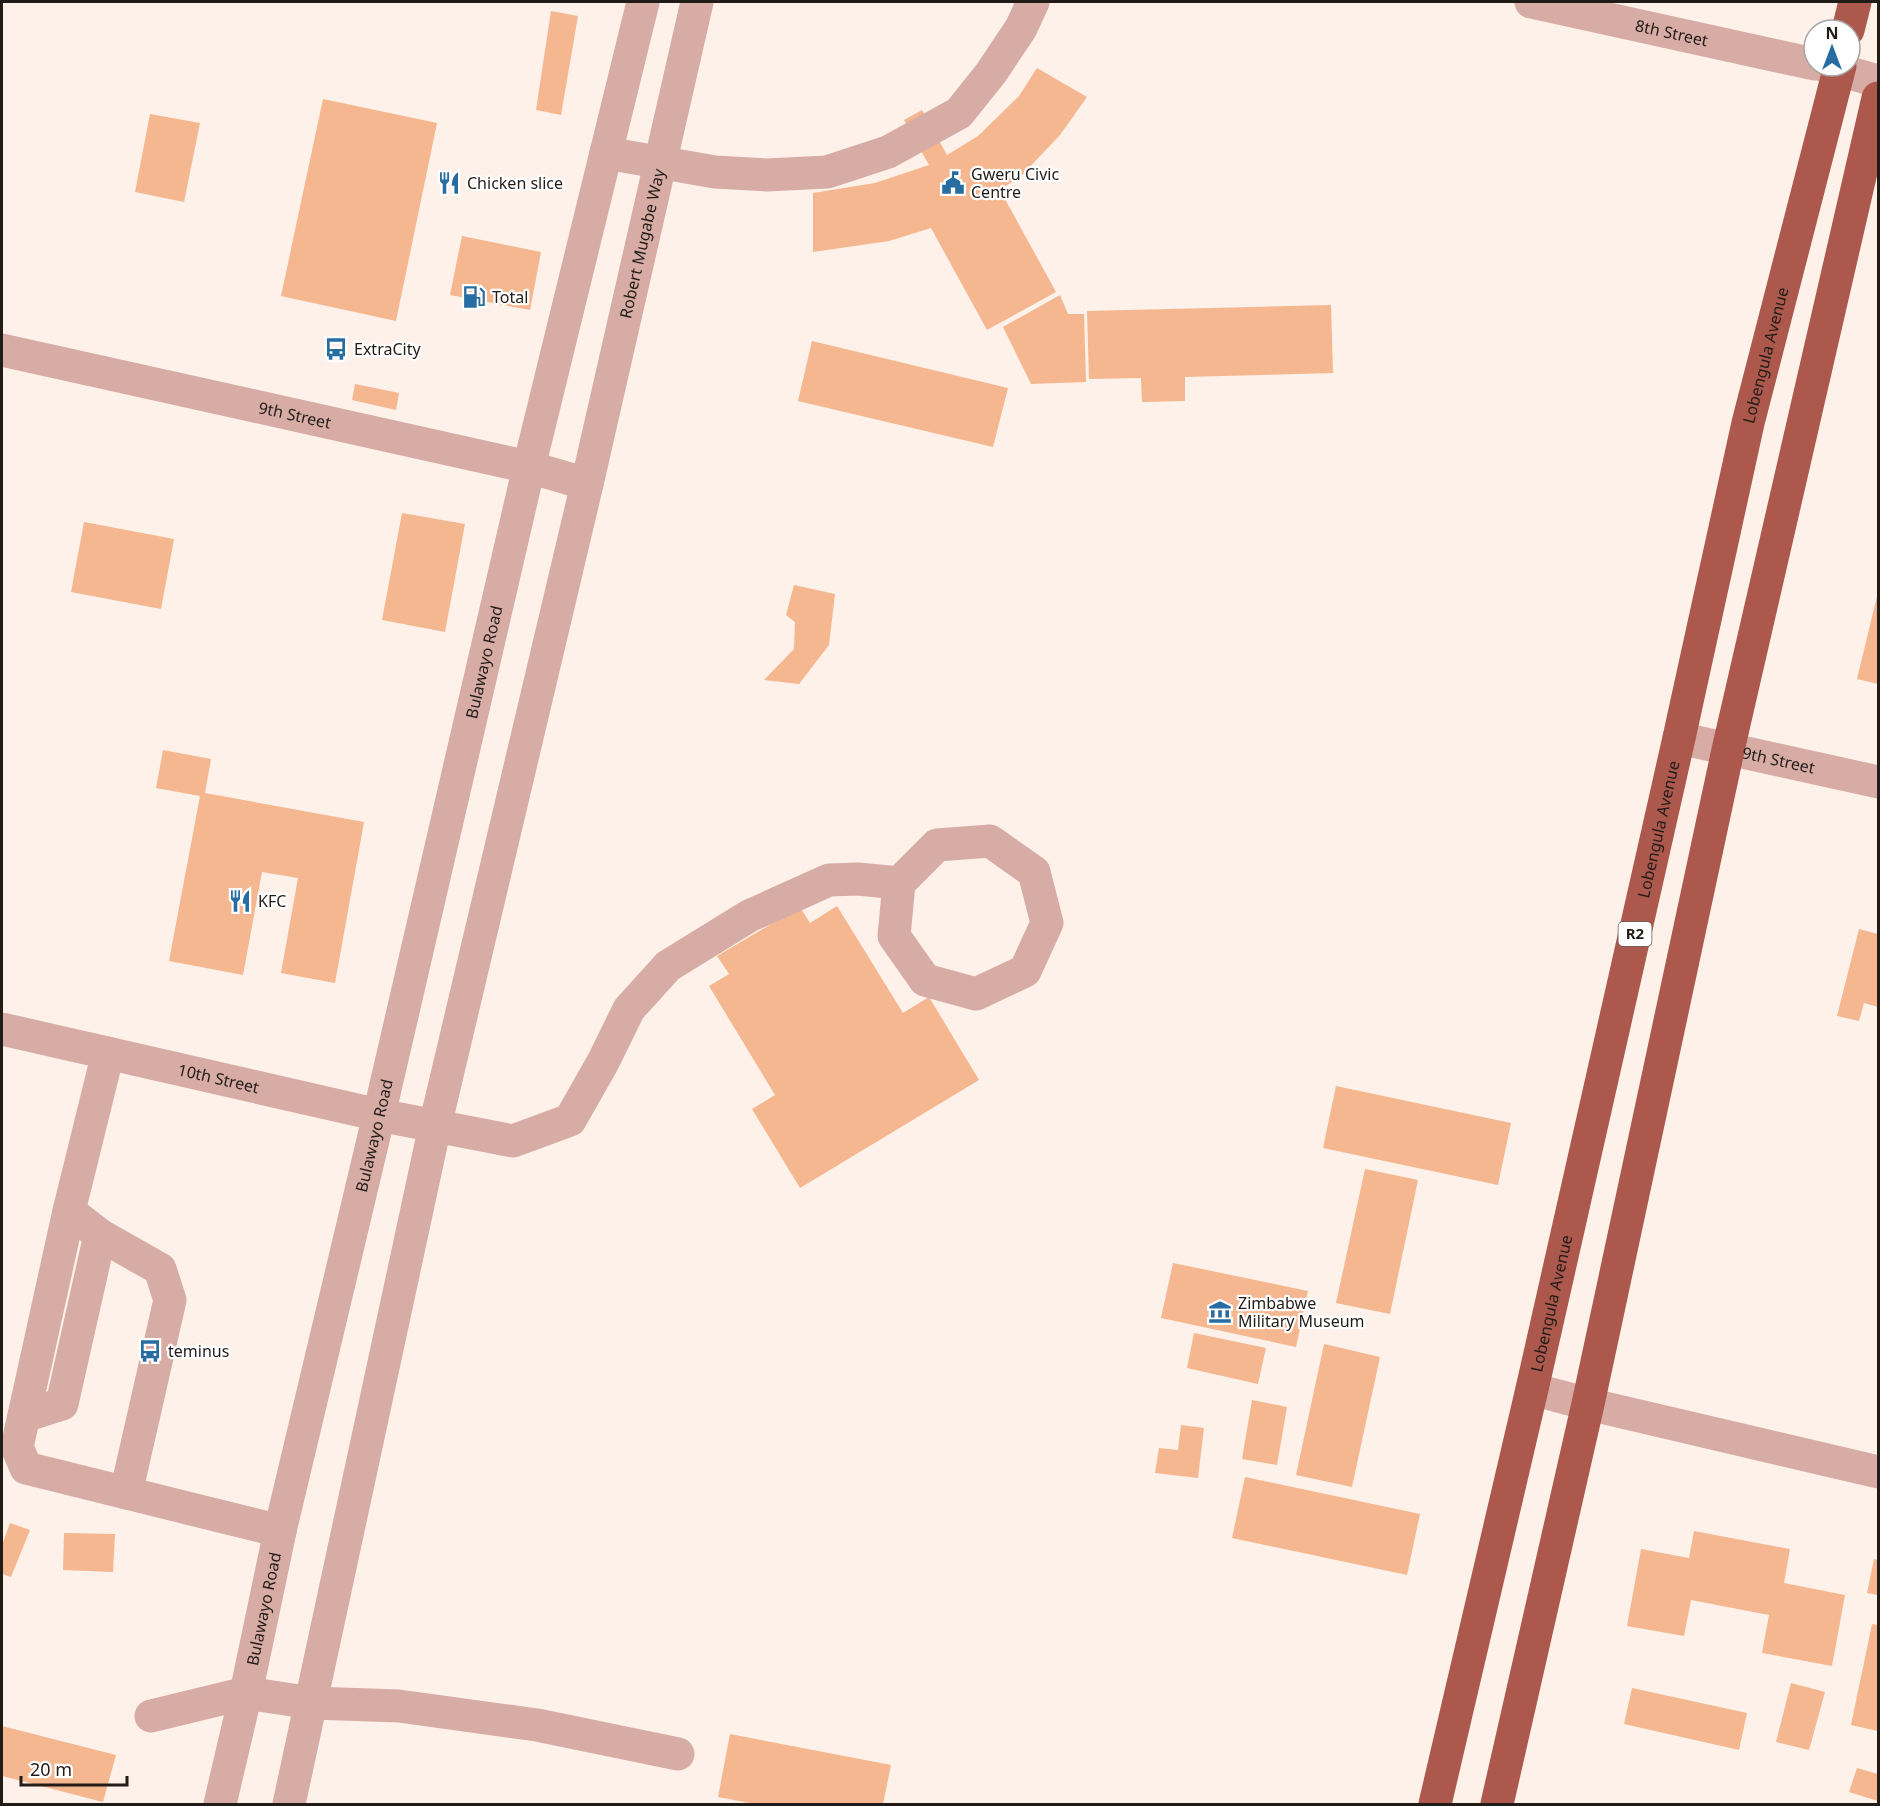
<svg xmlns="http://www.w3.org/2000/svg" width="1880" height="1806" font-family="'Noto Sans',sans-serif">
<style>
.building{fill:#f5b78f}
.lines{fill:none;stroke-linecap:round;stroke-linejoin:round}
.minor{stroke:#d7aca5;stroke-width:33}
.highway{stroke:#ac584c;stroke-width:33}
.labels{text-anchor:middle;stroke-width:4.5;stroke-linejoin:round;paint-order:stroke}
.shield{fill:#fff;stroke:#64605e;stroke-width:1.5}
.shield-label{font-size:15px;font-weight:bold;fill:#221c19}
.street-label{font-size:16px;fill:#221c19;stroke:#fff}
.poi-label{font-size:16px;fill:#221c19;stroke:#fff;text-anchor:start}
</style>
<rect width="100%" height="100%" fill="#fef1e9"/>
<!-- building -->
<path class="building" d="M551,11L578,16L561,115L536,110Z
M1037,68L1087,97L1060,135L1022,175L1000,190L1056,292L987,330L931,228L889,241L813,252V193L875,183L929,165L904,120L922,110L947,155L978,136L1019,96Z
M323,99L437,123L396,321L281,296Z
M150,114L200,123L184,202L135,192Z
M462,236L541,252L530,310L450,295Z
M1060,295L1068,314H1084L1086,382L1031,384L1003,327Z
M1331,305L1333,373L1185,377V401L1142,402L1141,378L1089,379L1087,311Z
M812,341L1008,388L993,447L798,401Z
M355,384L399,393L396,410L352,400Z
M402,513L465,524L445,632L382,620Z
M84,522L174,539L161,609L71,592Z
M794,585L835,594L829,645L799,684L764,680L794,649L795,622L786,615Z
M1878,592V684L1857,679Z
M163,750L211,759L205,793L364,822L335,983L281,973L298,878L262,872L243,975L169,961L200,796L156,788Z
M837,906L903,1013L929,997L979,1080L800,1188L752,1109L775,1095L709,986L729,974L717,956L800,907L810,923Z
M1859,929L1878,934V1007L1864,1003L1859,1021L1837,1016Z
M1336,1086L1511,1123L1498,1185L1323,1148Z
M1365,1169L1418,1180L1390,1314L1336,1303Z
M1173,1263L1308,1291L1296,1347L1161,1318Z
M1194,1333L1266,1348L1258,1384L1187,1368Z
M1324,1344L1380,1357L1352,1487L1296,1475Z
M1252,1400L1287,1407L1277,1465L1242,1459Z
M1181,1425L1204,1428L1198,1478L1155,1473L1159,1448L1178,1450Z
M1245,1477L1420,1514L1407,1575L1232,1538Z
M10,1523L30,1530L11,1577L2,1574V1545Z
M1694,1531L1790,1549L1784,1583L1845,1595L1832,1666L1762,1653L1769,1615L1691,1600L1684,1636L1627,1626L1641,1549L1689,1558Z
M64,1533L115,1534L113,1572L63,1570Z
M1874,1559L1878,1560V1595L1867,1593Z
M1872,1624L1878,1625V1731L1851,1725Z
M1791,1683L1825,1692L1809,1750L1776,1742Z
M1632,1688L1747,1713L1739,1750L1624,1724Z
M2,1726L116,1755L103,1802L2,1776Z
M730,1734L891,1765L883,1804H755L718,1797Z
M1857,1768L1878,1774V1801L1849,1792Z"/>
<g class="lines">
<!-- minor -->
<g class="minor">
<path id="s1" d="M1531,2L1814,64"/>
<path d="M1825,66L1878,81"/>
<path d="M606,153L715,172L767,175L827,172L888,152L959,113L991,73L1021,28L1033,2"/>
<path id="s2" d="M2,350L529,467L587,484"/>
<path id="s3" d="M1679,738L1878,782"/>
<path d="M990,841L1034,872L1047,923L1025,971L976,994L925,980L894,936L899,883L937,845Z"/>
<path id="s4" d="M2,1029L379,1115L513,1141L570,1120L603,1062L629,1009L668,966L749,916L829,880L858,879L899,883"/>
<path d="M108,1053L69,1211L17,1447L26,1468L280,1531"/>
<path d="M69,1211L100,1235L160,1269L170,1300L126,1493"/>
<path d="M1532,1389L1588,1404L1878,1472"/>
<path d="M24,1416L62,1404L100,1235"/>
<path d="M151,1716L246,1693L312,1703L399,1706L537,1725L678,1754"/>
<path id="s5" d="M220,1804L246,1693L280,1531L379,1115L529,467L643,2"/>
<path id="s6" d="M289,1804L435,1126L587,484L697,2"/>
</g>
<!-- highway -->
<g class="highway">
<path d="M1848,30L1855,2"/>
<path id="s7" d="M1435,1804L1532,1389L1679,738L1748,423L1840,66"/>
<path d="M1497,1804L1588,1404L1728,750L1878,98"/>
</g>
</g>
<!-- icons -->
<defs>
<g id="restaurant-bare" transform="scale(1.8)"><path d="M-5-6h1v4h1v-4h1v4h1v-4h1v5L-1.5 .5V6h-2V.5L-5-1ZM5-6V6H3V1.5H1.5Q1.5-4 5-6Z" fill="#276da1" stroke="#fff" stroke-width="2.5" paint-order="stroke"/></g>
<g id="civic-bare" transform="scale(1.8)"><path d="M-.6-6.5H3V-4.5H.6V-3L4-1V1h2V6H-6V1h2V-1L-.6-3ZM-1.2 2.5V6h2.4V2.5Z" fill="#276da1" stroke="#fff" stroke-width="2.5" paint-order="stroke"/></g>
<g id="fuel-bare" transform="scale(1.8)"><path d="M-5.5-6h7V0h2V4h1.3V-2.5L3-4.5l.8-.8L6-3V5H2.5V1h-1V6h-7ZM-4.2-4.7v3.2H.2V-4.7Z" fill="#276da1" stroke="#fff" stroke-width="2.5" paint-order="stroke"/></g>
<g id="bus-bare" transform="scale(1.8)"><path d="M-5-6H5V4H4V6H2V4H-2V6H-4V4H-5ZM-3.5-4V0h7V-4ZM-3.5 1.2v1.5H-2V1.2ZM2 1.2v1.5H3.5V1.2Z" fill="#276da1" stroke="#fff" stroke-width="2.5" paint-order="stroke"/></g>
<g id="museum-bare" transform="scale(1.8)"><path d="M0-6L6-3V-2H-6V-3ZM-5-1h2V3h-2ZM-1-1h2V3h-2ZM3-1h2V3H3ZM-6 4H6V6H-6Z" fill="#276da1" stroke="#fff" stroke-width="2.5" paint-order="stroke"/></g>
</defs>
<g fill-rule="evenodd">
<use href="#restaurant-bare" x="449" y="183"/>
<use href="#civic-bare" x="953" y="183"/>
<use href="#fuel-bare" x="474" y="297"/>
<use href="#bus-bare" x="336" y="349"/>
<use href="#restaurant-bare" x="240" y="901"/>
<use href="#museum-bare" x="1220" y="1312"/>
<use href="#bus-bare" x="150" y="1351"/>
</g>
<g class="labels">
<!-- shield labels -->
<rect class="shield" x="1618.5" y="922" width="33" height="24" rx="4.5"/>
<g class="shield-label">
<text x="1635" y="939">R2</text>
</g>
<!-- street labels -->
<g class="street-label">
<text dy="6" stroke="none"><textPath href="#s1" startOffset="144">8th Street</textPath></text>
<text dy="6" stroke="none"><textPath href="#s6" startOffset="1600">Robert Mugabe Way</textPath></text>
<text dy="6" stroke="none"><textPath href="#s7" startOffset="1486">Lobengula Avenue</textPath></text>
<text dy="6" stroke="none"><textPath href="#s2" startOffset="300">9th Street</textPath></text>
<text dy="6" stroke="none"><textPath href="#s5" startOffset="1172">Bulawayo Road</textPath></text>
<text dy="6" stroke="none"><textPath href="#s3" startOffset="102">9th Street</textPath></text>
<text dy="6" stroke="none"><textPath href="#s7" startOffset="1000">Lobengula Avenue</textPath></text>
<text dy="6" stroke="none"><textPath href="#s4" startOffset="222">10th Street</textPath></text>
<text dy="6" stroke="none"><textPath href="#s5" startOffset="686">Bulawayo Road</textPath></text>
<text dy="6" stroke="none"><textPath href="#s7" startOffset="514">Lobengula Avenue</textPath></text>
<text dy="6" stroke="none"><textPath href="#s5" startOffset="200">Bulawayo Road</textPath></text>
</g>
<!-- poi labels -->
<g class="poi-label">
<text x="971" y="180">Gweru Civic<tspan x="971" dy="18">Centre</tspan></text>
<text x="467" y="189">Chicken slice</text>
<text x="492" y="303">Total</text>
<text x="354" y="355">ExtraCity</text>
<text x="258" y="907">KFC</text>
<text x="1238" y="1309">Zimbabwe<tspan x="1238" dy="18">Military Museum</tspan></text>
<text x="168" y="1357">teminus</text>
</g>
</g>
<!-- border -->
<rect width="1880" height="1806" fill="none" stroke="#221c19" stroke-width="6"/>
<!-- north arrow -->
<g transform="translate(1832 48)"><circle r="28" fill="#ffffff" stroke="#a7a4a3" stroke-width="1.5"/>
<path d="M0-4.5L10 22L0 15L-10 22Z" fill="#276da1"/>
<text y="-9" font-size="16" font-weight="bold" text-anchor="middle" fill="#221c19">N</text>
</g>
<!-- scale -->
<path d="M21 1776v9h106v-9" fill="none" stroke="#221c19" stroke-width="3"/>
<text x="30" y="1776" font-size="18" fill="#221c19" stroke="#ffffff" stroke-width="4.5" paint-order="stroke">20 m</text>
</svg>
